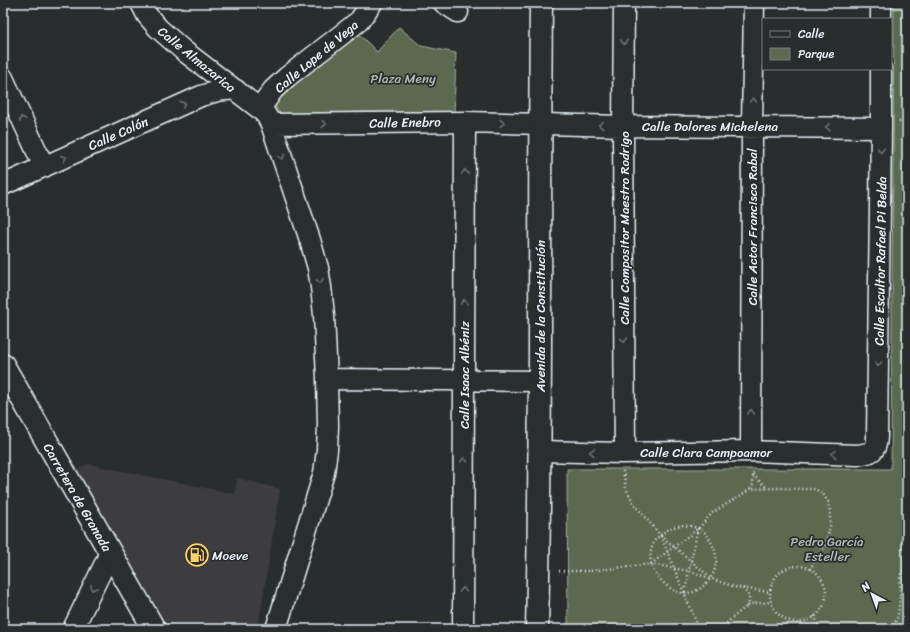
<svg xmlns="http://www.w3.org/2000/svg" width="910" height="632" font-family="Sriracha,sans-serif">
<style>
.built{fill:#3e3c40}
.green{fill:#5d6950;stroke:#a2ada4}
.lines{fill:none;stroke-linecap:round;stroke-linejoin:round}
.street-casing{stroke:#e8f1f8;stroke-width:23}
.secondary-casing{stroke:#e8f1f8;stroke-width:25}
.path{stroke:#e8f1f8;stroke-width:2.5;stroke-dasharray:1 3;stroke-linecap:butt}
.street{stroke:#2a2d2e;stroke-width:20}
.secondary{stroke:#2a2d2e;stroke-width:22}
.oneway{stroke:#6c7275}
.labels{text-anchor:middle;stroke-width:3.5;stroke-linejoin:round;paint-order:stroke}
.street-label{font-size:13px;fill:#e8f1f8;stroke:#2a2d2e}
.park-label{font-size:13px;fill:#b0bbb5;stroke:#2a2d2e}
.poi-label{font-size:13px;fill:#e8f1f8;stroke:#2a2d2e;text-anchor:start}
</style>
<rect width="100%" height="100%" fill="#2a2d2e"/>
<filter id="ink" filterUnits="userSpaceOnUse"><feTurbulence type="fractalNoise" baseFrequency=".025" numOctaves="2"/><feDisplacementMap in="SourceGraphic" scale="8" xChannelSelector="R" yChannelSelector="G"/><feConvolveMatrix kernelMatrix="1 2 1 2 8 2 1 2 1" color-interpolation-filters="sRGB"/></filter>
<g filter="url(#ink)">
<!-- built -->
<path class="built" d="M88,464L235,494L237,478L280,489L260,616L257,629H167L76,471Z"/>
<!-- green -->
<path class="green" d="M894,3H907V629H568L567,469H891Z
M399,27L421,46L456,53L454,115H284C276,111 274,106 275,97L356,31L377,52Z"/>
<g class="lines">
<!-- street casing -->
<g class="street-casing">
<path id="street" d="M141,3L147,15L158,28L184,51L260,109L266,115L271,124L310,240L318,268L321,287L324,315L327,379L328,426L327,450L324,473L276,629
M444,3L458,12
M624,3L623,126L625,453
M881,3V19
M3,78L44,167
M260,109L273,90L287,77L359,21L372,3
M271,124L465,122L623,126L881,128
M3,185L201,96C214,92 221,89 236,90
M327,379L540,381
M540,451L621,453L751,451L857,455C871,453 877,452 877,436L881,128V69
M751,451L752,126L754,3
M73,629L110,553
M463,629L464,380L465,122"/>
</g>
<!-- secondary casing -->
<g class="secondary-casing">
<path id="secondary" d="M3,365L154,629
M537,629C542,420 539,212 541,3"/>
</g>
<!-- path -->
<path class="path" d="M899,122L907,120
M623,471L626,488L634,504L660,535L709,576
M753,475L767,488
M751,489L753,484V470
M682,525C699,527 706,529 713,546C715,551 717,557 716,564C714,578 701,593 686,593C674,594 662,583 656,574C649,565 649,552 654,542C657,537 665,531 671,528C674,527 679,526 682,525Z
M661,536L699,629
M651,564L699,528L712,513L751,489L779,488L800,489H815L823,494L828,502L830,512V526L827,539L823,549L817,557L810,569
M770 594a28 28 0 1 1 56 0a28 28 0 1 1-56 0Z
M559,571H590L651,564L689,571L735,587L769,592
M743,588C749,596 751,597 747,607
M685,592L691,560L698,528
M814,616L820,629
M721,629L732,618L750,604L770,602
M892,629L898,616L900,595V577L902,571L907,566"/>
<!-- street -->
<use href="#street" class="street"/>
<!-- secondary -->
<use href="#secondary" class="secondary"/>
</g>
<!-- one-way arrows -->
<defs><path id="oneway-chevron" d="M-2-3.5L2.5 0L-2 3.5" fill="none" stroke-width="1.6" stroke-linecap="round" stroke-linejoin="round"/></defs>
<g class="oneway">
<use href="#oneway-chevron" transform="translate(624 42) rotate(91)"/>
<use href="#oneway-chevron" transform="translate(753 100) rotate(-89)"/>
<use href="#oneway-chevron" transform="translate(183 104) rotate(-24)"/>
<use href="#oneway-chevron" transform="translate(22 119) rotate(-115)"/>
<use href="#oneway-chevron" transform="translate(502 123) rotate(1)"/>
<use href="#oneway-chevron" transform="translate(324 124) rotate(-1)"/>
<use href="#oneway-chevron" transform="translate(601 125) rotate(-178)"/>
<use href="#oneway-chevron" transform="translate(828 127) rotate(-179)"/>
<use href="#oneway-chevron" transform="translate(881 150) rotate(91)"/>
<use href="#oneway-chevron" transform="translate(282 157) rotate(71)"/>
<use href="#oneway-chevron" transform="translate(64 158) rotate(-24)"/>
<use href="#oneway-chevron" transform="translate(465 172) rotate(-90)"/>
<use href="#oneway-chevron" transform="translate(320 281) rotate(81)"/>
<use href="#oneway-chevron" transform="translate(464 302) rotate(-90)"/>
<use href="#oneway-chevron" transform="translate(624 340) rotate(90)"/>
<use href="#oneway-chevron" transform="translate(878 364) rotate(91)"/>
<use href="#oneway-chevron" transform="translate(751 412) rotate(-90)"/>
<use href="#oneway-chevron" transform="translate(592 452) rotate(-178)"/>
<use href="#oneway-chevron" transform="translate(834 454) rotate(-178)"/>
<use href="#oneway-chevron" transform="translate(464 460) rotate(-90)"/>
<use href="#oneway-chevron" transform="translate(93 588) rotate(117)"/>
<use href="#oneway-chevron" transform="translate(463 590) rotate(-90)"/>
</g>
</g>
<!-- icons -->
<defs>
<g id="fuel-ring" transform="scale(1.15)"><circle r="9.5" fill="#2a2d2e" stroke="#ffd166" stroke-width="1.5"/><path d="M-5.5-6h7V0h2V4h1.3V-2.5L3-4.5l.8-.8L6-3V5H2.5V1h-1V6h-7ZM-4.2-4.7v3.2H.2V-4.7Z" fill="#ffd166"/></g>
</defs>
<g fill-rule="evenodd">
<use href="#fuel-ring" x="197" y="555"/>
</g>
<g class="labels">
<!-- street labels -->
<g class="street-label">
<text transform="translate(316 56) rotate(-40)" y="5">Calle Lope de Vega</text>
<text transform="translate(197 59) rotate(39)" y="5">Calle Almazarica</text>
<text transform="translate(405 122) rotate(-1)" y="5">Calle Enebro</text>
<text x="710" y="131">Calle Dolores Michelena</text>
<text transform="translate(118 133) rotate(-24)" y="5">Calle Colón</text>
<text transform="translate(752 227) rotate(-90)" y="5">Calle Actor Francisco Rabal</text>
<text transform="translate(624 228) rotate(-90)" y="5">Calle Compositor Maestro Rodrigo</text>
<text transform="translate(880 261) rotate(-89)" y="5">Calle Escultor Rafael Pi Belda</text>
<text transform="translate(540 316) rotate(-90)" y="5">Avenida de la Constitución</text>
<text transform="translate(464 375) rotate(-90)" y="5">Calle Isaac Albéniz</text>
<text x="706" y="457">Calle Clara Campoamor</text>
<text transform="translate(78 497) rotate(60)" y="5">Carretera de Granada</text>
</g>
<!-- park labels -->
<g class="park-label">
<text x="403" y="83">Plaza Meny</text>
<text x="827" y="546">Pedro García<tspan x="827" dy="15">Esteller</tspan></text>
</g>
<!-- poi labels -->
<g class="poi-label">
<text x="212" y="560">Moeve</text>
</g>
</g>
<!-- margin -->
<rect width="910" height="632" fill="none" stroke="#2a2d2e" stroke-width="16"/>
<rect x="8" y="8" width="894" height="616" fill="none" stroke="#e8f1f8" stroke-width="1.5" filter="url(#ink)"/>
<!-- legend -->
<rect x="762" y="18" width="130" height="52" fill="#2a2d2e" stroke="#767b7f"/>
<rect x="770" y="31" width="20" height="6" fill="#2a2d2e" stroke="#767b7f"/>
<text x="798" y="38" font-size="12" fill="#e8f1f8">Calle</text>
<rect x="770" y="48" width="20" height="12" fill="#5d6950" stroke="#767b7f"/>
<text x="798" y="58" font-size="12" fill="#e8f1f8">Parque</text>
<!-- north arrow -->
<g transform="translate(872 594) rotate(319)" stroke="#2a2d2e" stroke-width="3" paint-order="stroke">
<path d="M0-3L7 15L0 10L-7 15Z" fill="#e8f1f8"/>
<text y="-6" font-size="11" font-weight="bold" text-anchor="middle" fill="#e8f1f8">N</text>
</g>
</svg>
